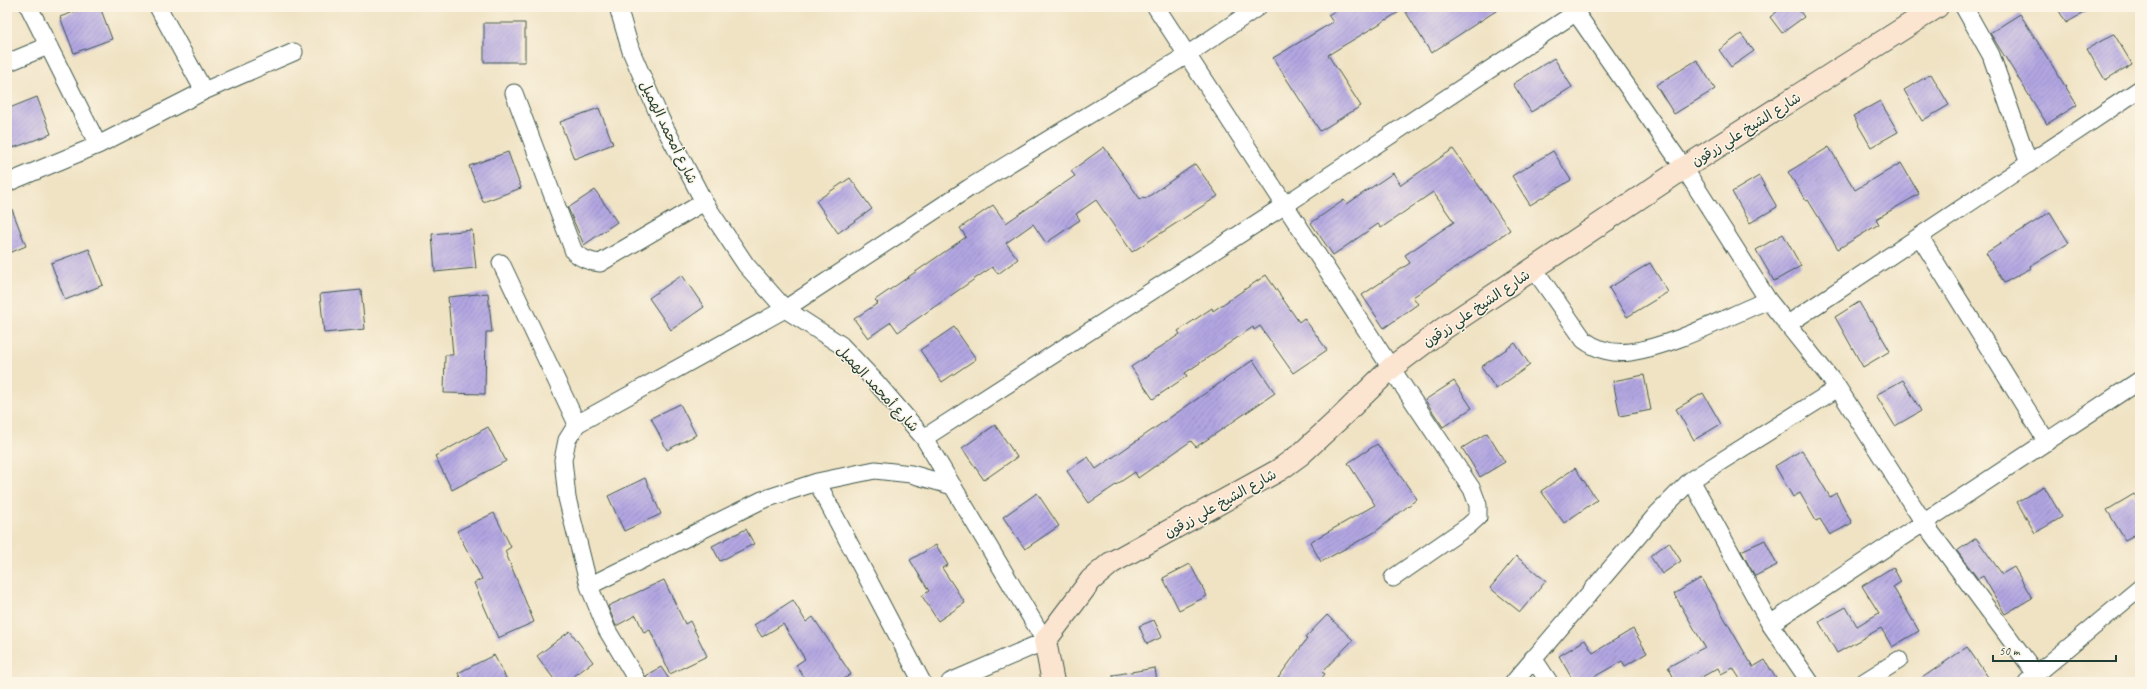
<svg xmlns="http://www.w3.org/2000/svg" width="2147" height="689" font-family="Caveat,'Playpen Sans Arabic',sans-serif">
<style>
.building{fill:url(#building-hatch)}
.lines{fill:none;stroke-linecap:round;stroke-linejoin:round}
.street-casing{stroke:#3e564a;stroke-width:19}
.secondary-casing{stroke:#3e564a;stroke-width:24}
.street{stroke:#fff;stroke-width:17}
.secondary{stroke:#fce5d0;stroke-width:22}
.labels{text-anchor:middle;stroke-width:3;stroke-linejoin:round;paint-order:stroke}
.street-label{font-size:14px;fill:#1f3d34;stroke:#fcf5e5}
</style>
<defs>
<pattern id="building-hatch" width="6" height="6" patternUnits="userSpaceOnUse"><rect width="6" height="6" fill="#b2a6e2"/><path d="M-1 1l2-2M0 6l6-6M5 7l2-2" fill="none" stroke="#9088b8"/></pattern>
</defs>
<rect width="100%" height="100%" fill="#fcf5e5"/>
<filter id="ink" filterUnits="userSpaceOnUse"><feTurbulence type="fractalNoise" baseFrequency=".025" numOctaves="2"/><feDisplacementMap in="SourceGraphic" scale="8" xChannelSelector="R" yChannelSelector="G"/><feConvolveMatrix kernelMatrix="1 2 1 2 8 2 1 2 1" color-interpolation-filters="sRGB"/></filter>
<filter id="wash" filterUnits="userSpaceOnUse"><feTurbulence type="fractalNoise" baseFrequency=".012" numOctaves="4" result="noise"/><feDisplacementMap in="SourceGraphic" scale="16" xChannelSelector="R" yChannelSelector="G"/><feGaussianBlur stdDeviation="0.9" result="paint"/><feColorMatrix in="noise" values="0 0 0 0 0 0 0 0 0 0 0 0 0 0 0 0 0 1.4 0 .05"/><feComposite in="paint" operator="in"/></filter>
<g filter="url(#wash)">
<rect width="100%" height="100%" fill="#f0e3c4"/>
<g id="blocks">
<!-- building -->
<path class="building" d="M87,7H100L112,39L74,53L60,17Z
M1342,7H1502L1431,53L1404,9L1328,55L1361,106L1320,131L1273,58L1333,22L1328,15Z
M1783,7H1797L1804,17L1782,33L1770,17Z
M2057,7H2094L2066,23Z
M2020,14L2077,105L2047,124L1990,33Z
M484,23H525V62H484Z
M1741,34L1754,51L1731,67L1719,50Z
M2114,34L2132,64L2105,80L2087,49Z
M1554,58L1572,87L1531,112L1513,84Z
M1697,60L1715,89L1674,114L1656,85Z
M1931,74L1949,105L1922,121L1904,90Z
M37,97L51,134L13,148L7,133V109Z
M1880,101L1898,132L1871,147L1853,116Z
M599,108L613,144L574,159L560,122Z
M1104,147L1140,199L1144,197L1145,199L1195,164L1218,196L1132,252L1096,200L1076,214L1080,220L1046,243L1033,224L1006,243L1018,259L998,274L992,267L898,332L891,322L868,338L854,319L878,303L875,300L966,237L960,228L993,205L1006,223L1075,176L1071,171Z
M1829,147L1855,190L1901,163L1919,194L1876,219L1879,224L1838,249L1808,200L1806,201L1788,172Z
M1453,149L1510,230L1413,297L1418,304L1384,328L1362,295L1410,263L1405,255L1454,222L1433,192L1381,228L1378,224L1333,255L1311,223L1344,200L1347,204L1393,173L1401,185Z
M1553,151L1571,180L1530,205L1512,176Z
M508,152L521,188L483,202L469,166Z
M1759,176L1777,207L1750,223L1732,192Z
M850,178L872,209L838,233L816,201Z
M595,190L617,222L584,245L568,208Z
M8,199L26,246L7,254V200Z
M2050,212L2069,243L2030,266L2031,268L2004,283L1986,253Z
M472,230L476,268L435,272L432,234Z
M1783,234L1801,266L1774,281L1756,250Z
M89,249L103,285L65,300L51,263Z
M1650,263L1668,292L1627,317L1609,288Z
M682,275L704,307L671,330L649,298Z
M1266,275L1299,322L1304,318L1327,350L1293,373L1260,326L1254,330L1253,327L1185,373L1187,376L1153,399L1131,367L1180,334L1178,331L1212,308L1213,311Z
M361,290L365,329L324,333L320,294Z
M488,293L492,332H486L485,394L444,393L445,355H453L448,297Z
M1859,302L1870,321L1872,320L1890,351L1863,367L1835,317Z
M954,327L976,359L942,382L920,350Z
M1515,343L1530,365L1496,389L1481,367Z
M1253,360L1275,393L1196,447L1191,441L1138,478L1135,472L1089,503L1067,471L1088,457L1096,469Z
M1644,375L1651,410L1620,416L1613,381Z
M1903,380L1921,411L1895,426L1876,395Z
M1454,381L1472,408L1443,427L1425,400Z
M1703,393L1721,424L1694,440L1676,409Z
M680,404L696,435L667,450L651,418Z
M995,425L1017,457L984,480L962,448Z
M488,427L506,461L452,490L435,456Z
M1487,433L1505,462L1480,477L1462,448Z
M1377,444L1417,499L1375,532L1321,562L1310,542L1375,505L1348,463Z
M1802,450L1830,497L1836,493L1852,523L1830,535L1820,519L1816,521L1800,493L1793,497L1775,466Z
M1575,468L1597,500L1564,523L1541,491Z
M645,478L661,514L624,531L608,496Z
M2044,486L2062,517L2035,533L2017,502Z
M1037,493L1059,526L1025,549L1003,517Z
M2134,494L2140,504V532L2125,540L2107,510Z
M494,513L511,547L505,551L534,622L498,638L474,583L482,579L457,531Z
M746,529L754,544L720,561L712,546Z
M1976,538L2002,574L2014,567L2032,598L2005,614L1983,576L1978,579L1957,551Z
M1765,540L1777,565L1755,576L1741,551Z
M1669,542L1681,561L1662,574L1650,556Z
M936,545L948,565L942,568L965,603L938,621L922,596L929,591L910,560Z
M1516,556L1546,581L1520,612L1490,588Z
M1190,564L1207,596L1179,610L1163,578Z
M1893,567L1901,582L1893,587L1919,631L1892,647L1881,628L1837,653L1819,622L1846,607L1857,626L1879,613L1862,586Z
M1701,578L1753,667L1765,660L1778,682H1742L1733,668L1721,674L1718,668L1693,682H1676L1668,667L1705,647L1674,594Z
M664,580L685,624L690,621L707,656L670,674L650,630L644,633L636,615L616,626L608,606Z
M793,600L806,622L813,617L851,674L840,682H807L796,665L805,659L783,624L762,637L754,625Z
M1327,615L1353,640L1322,672L1325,674L1319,682H1275L1307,639L1305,638Z
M1154,620L1162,637L1147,644L1139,626Z
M1633,629L1647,653L1625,666L1622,661L1585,682H1574L1559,656L1585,640L1593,653Z
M570,631L593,662L566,682H556L537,656Z
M1967,647L1988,677L1981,682H1916Z
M494,655L508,682H462L458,673Z
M661,667L671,682H648L646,676Z
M1155,668L1157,682H1113V675Z"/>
</g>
</g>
<g filter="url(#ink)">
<use href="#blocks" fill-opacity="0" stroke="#3e564a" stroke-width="1"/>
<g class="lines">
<!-- street casing -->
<g class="street-casing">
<path id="street" d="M29,7L98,145
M158,7L204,91
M618,7L631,51L661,120L704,202L746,265L785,309L841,345L875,381L924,438L1045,641L950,682
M1156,7L1391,368L1472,489L1478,505V517L1468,526L1393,578
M1572,7L1684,168L1768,300L1838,388L1924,523L2036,674
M1964,7L1991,55L2029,164
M7,63L48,46
M514,93L574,252C582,259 589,262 600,263L704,202
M7,183L98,145L204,91L294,52
M1920,237L2047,442
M501,263L577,424L785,309L969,188L1187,55L1258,7
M1534,269L1584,340C1597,350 1614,354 1630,352C1674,346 1726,317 1768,300
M1788,324L2140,89
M577,424L567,440L563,460L567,498L589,586L607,630L638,682
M924,438L1285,205L1575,13
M1691,480L1770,624L1810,682
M817,482L922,682
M589,586L762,500L817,482L875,470L911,474L953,486
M1770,624L2140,380
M1533,658L1549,682
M1514,682L1657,514L1691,480L1838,388
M1864,682L1899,660
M2027,682L2140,588"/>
</g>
<!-- secondary casing -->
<g class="secondary-casing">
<path id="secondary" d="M1053,682L1045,641L1091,580L1111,563L1279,470L1301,454L1341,417L1391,368L1443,329L1684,168L1937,7"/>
</g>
<!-- street -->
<use href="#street" class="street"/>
<!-- secondary -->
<use href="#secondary" class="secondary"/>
</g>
</g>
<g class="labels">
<!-- street labels -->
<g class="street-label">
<text transform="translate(1746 129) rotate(-32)" y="5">شارع الشيخ علي زرقون</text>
<text transform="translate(669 132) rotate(64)" y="5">شارع أمحمد الهميل</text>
<text transform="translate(1476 308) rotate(-34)" y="5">شارع الشيخ علي زرقون</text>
<text transform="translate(878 388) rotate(47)" y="5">شارع أمحمد الهميل</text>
<text transform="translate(1220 503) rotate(-29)" y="5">شارع الشيخ علي زرقون</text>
</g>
</g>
<!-- margin -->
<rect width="2147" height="689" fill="none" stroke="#fcf5e5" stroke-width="24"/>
<!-- scale -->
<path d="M1993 655v6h123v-6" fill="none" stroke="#1f3d34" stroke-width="2"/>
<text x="1999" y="655" font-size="12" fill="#1f3d34" stroke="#fcf5e5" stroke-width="3" paint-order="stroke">50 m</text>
</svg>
